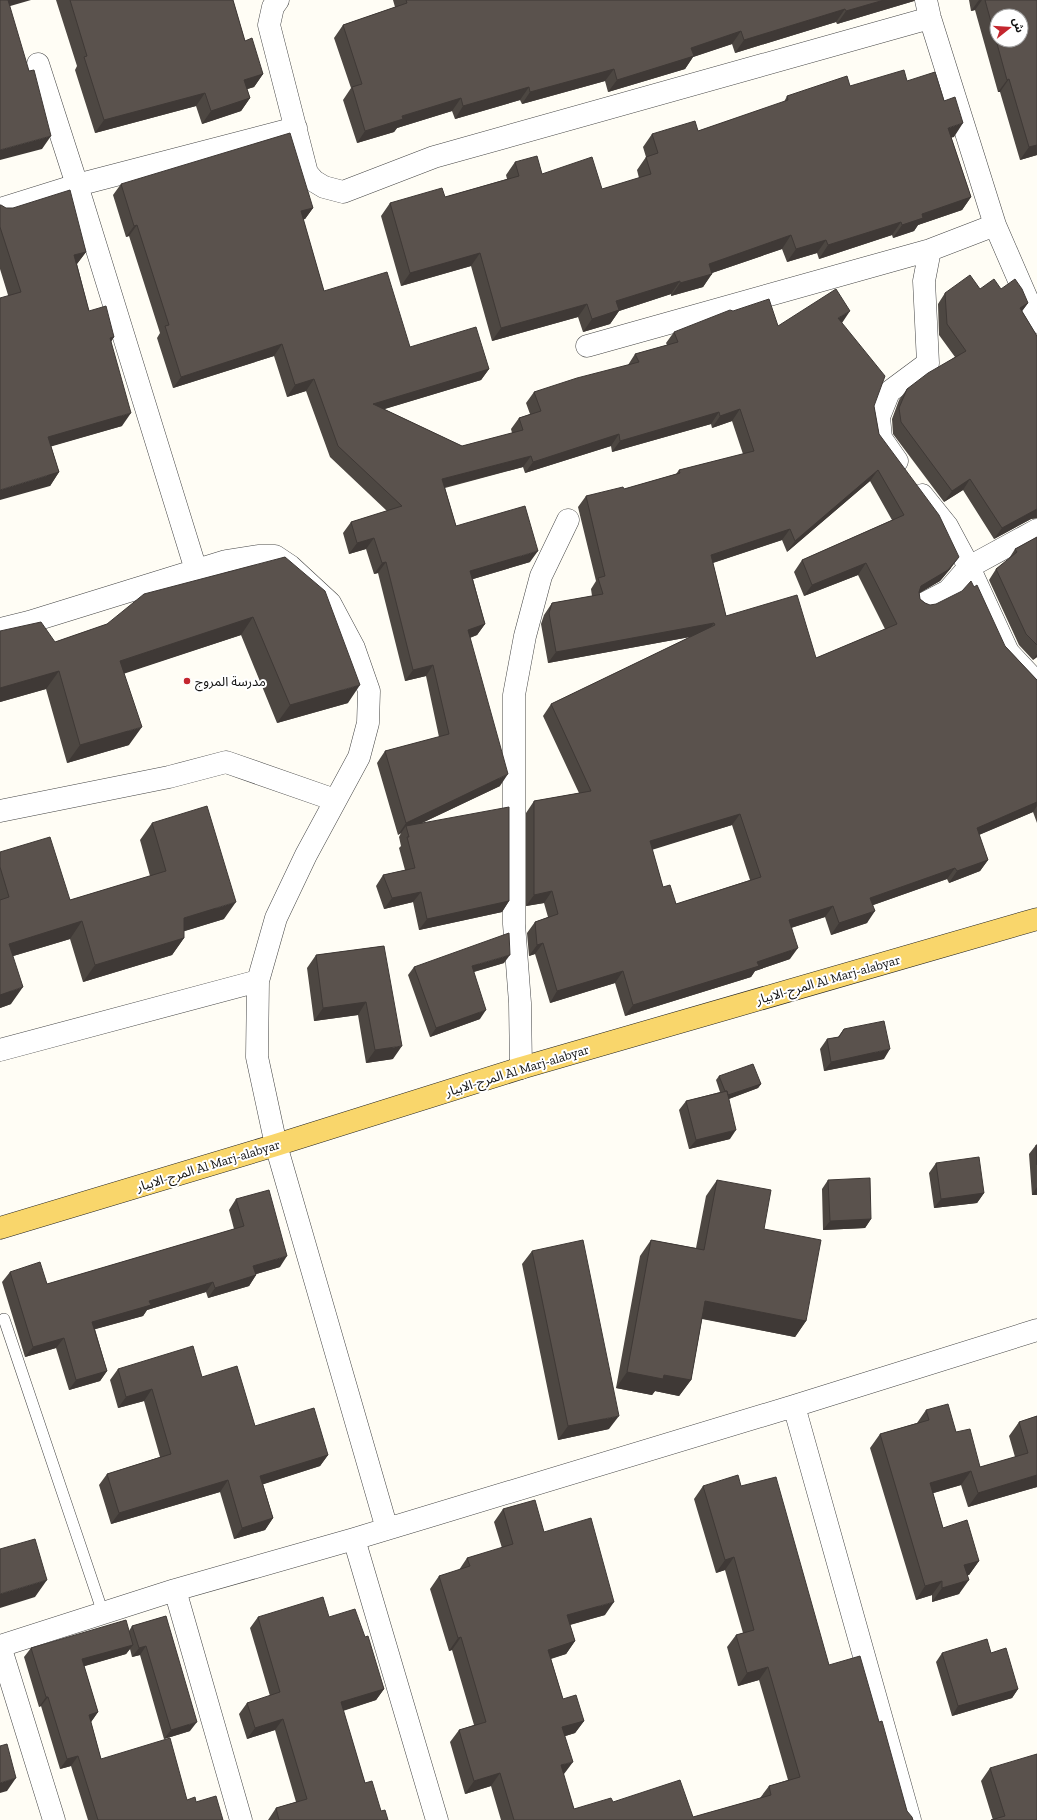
<svg xmlns="http://www.w3.org/2000/svg" width="1037" height="1820" font-family="'Zilla Slab','Noto Sans Arabic',serif">
<style>
.lines{fill:none;stroke-linecap:round;stroke-linejoin:round}
.lane-casing{stroke:#444;stroke-width:12}
.street-casing{stroke:#444;stroke-width:23}
.primary-casing{stroke:#222;stroke-width:23}
.lane{stroke:#fff;stroke-width:11}
.street{stroke:#fff;stroke-width:22}
.primary{stroke:#f9d66b;stroke-width:22}
.wall{fill:#4d4742;fill-rule:evenodd}
.shaded-wall{fill:#3f3936}
.building{fill:#5a524d;stroke:#3f3936;fill-rule:evenodd}
.poi-dot{fill:#c4262e;stroke:#fff;stroke-width:1.5}
.labels{text-anchor:middle;stroke-width:4;stroke-linejoin:round;paint-order:stroke}
.poi-label{font-size:13px;fill:#111;stroke:#fff;text-anchor:start}
.street-label{font-size:13px;fill:#111;stroke:#fff}
</style>
<rect width="100%" height="100%" fill="#fffdf5"/>
<g class="lines">
<!-- lane casing -->
<g class="lane-casing">
<path id="lane" d="M4,1319L103,1613"/>
</g>
<!-- street casing -->
<g class="street-casing">
<path id="street" d="M278,0L273,7L269,25L307,173L314,181L324,187L343,192L434,157L930,18
M926,0L930,18L995,225L1037,322
M38,64L77,185L196,570
M0,209L77,185L296,128
M587,346L930,250L995,225
M897,461L881,438L879,417L889,392L928,363L924,281L930,250
M922,495L947,526L969,567L1008,652L1037,683
M923,604L948,591L969,567L1037,530
M0,629L29,622L226,561L258,556H275L290,566L330,603L354,648L369,691L368,723L359,757L306,855L276,918L258,981L257,1057L276,1145L387,1529
M0,811L169,777L226,762L335,800
M0,1050L258,981
M521,1068L520,1003L514,924V695L525,636L541,576L568,520
M794,1406L910,1820
M354,1539L437,1820
M175,1590L241,1820
M0,1646L175,1590L354,1539L794,1406L1037,1330
M0,1646L54,1820"/>
</g>
<!-- primary casing -->
<g class="primary-casing">
<path id="primary" d="M0,1228L276,1145L521,1068L1037,919"/>
</g>
<!-- lane -->
<use href="#lane" class="lane"/>
<!-- street -->
<use href="#street" class="street"/>
<!-- primary -->
<use href="#primary" class="primary"/>
</g>
<!-- wall -->
<path class="wall" d="M56,0H233L245,41L263,74L254,87L247,89L250,98L241,111L202,124L196,106L95,133L75,70L77,66Z
M393,0H915L914,1L837,24L836,22L735,53L732,44L693,57L685,69L608,92L605,81L522,104L520,100L455,119L452,111L397,128L394,132L357,143L343,100L351,88L334,38L343,25L395,7Z
M969,0H1037V155L1020,160L1000,92H998L975,10L971,11Z
M907,81L954,137H951L971,197L962,210L918,225L914,231L893,238L892,235L819,259L817,253L787,262L782,249L712,273L703,287L671,296V294L619,311L610,324L583,332L578,317L492,341L471,266L401,286L381,216L390,203L445,197L507,179L506,175L515,162L542,174L602,189L639,178L637,170L646,157L643,147L652,134L698,131L784,102L787,96L850,86Z
M121,184L313,208L305,219H303L324,291L410,347L489,369L481,380L384,409L462,446L512,433L511,429L519,418L530,414L526,403L534,392L628,365L635,354L667,345L666,343L674,332L778,326L841,323L874,406L879,434L951,568L940,581L919,593L920,599L925,603L1005,646L1037,680V823L1033,812L979,835L988,860L980,871L949,883L947,879L873,905L867,923L831,935L825,917L791,928L790,959L755,971L751,977L625,1016L615,983L550,1003L535,954L529,956L527,933L535,922L548,917L544,903L526,906V813L534,801L579,793L543,716L551,704L690,637L548,663L541,624L544,615L552,603L592,596L591,589L596,581L578,507L586,496L624,489L676,474L679,470L743,454L732,421L712,428L711,424L612,452L611,446L525,473L523,467L445,488L456,526L530,562L473,579L485,624L477,635L470,638L500,786L422,823L509,901L502,912L419,930L413,902L384,909L376,886L383,875L405,870L399,848L401,846L399,837L401,833L398,835L377,763L385,751L439,737L426,676L405,681L378,573L374,574L366,549L349,554L343,533L351,522L387,511L330,457L306,391L287,397L274,356L173,388L157,338L160,333L129,236L126,237L113,195ZM870,481L892,520L802,560L794,572L804,596L858,575L885,629L816,658L726,616L713,563L782,540L787,552ZM732,825L750,880L676,904L663,887L652,849Z
M0,205L86,252L77,264L89,311L114,337L111,342L122,426L51,446L59,472L50,486L8,295L0,269Z
M980,289H1001L1028,303L1022,311L1037,336V518L1031,519L994,539L963,490L944,502L893,434L892,419L899,400L907,389L955,357L939,335L938,304L945,293Z
M1037,537V657L1033,660L1019,645L989,580L996,569L1008,560L1015,549Z
M285,557L348,703L277,723L241,635L124,673L129,745L67,763L46,689L0,702V631L55,642L107,624Z
M152,823L224,919L184,931V938L172,955L83,982L70,939L13,956L11,1004L0,1008V852L70,900L150,876L140,840Z
M384,946L393,1059L366,1063L358,1015L314,1021L307,968L316,955Z
M504,963L474,972L480,1019L430,1037L408,975L414,967Z
M844,1029L884,1059L824,1071L820,1049L827,1039L838,1037Z
M719,1076L761,1084L758,1088L729,1099L730,1139L689,1149L679,1110L686,1101L720,1092L716,1080Z
M1036,1145H1037V1195H1032L1029,1154Z
M936,1163L984,1193L977,1203L934,1208L929,1173Z
M717,1180L764,1229L806,1321L795,1337L702,1319L691,1380L679,1396L655,1391L652,1395L616,1388L640,1256L651,1240L696,1248L706,1196Z
M828,1180L871,1219L865,1228L823,1230L822,1189Z
M236,1199L280,1267L256,1274V1275L249,1286L208,1298L206,1292L147,1310L143,1316L95,1329L107,1371L100,1381L69,1390L56,1348L25,1357L2,1282L10,1272L47,1284L234,1229L229,1210Z
M532,1251L609,1429L558,1440L522,1264Z
M118,1369L202,1377L255,1426L328,1455L320,1466L263,1484L273,1518L265,1530L234,1539L220,1492L111,1524L99,1485L107,1474L160,1457L144,1401L118,1408L110,1380Z
M926,1410L956,1432L980,1467L1015,1457L1009,1436L1019,1422L1037,1416V1487L968,1507L961,1485L933,1493L943,1528L979,1561L969,1575H967L959,1594L932,1602V1595L916,1600L870,1448L880,1434L917,1423Z
M703,1486H741L829,1665L879,1722L907,1811L913,1820H501L491,1786L465,1794L450,1742L459,1730L474,1725L452,1650L449,1651L430,1589L439,1576L459,1570L467,1558L502,1548L494,1522L503,1509L544,1532L605,1615L570,1625L575,1641L566,1654L551,1659L563,1699L584,1721L575,1733L565,1736L564,1774L563,1775L574,1809L613,1802L693,1817L760,1798L769,1786L788,1780L759,1680L738,1686L727,1647L736,1635L743,1633L725,1570L716,1573L694,1499Z
M166,1616L190,1731L164,1739L140,1655L132,1657L130,1649L126,1654L84,1666L98,1712L91,1722L101,1759L187,1800L196,1802L223,1820H88L71,1766L60,1769L41,1706L39,1707L24,1657L31,1648L129,1631L132,1626Z
M258,1617H329L365,1637L384,1689L376,1700L343,1711L365,1783L381,1811L388,1820H268L276,1808L296,1802L275,1730L247,1739L239,1714L247,1703L270,1696L250,1628Z
M942,1653H991L1018,1689L1012,1698L952,1716L936,1662Z
M990,1768L1037,1820H993L981,1781Z"/>
<!-- shaded-wall -->
<path class="shaded-wall" d="M4,0H31L0,9Z
M884,0H915L914,1L837,24L846,11Z
M979,0H982L975,10L971,11Z
M845,9L836,22L735,53L744,40Z
M741,31L732,44L693,57L685,69L608,92L617,80L691,48Z
M614,69L605,81L522,104L530,92Z
M263,74L254,87L235,93L244,80Z
M1009,79L1000,92H998L1007,80Z
M529,87L520,100L455,119L463,106Z
M205,93L196,106L95,133L104,120Z
M250,98L241,111L202,124L211,111Z
M461,98L452,111L397,128L394,132L357,143L365,131L402,116Z
M963,123L954,137L939,141L948,128Z
M51,136L42,149L0,160V150Z
M1037,145V155L1020,160L1029,147Z
M971,197L962,210L918,225L914,231L893,238L902,225L922,214Z
M313,208L305,219L293,223L301,211Z
M901,222L892,235L819,259L828,245Z
M137,225L129,236L126,237L134,226Z
M791,235L782,249L700,277L709,264Z
M826,240L817,253L787,262L796,249Z
M86,252L76,265L74,255Z
M480,253L471,266L401,286L410,273Z
M712,274L703,287L671,296L680,283Z
M680,281L671,294L619,311L610,324L583,332L592,319L616,301Z
M1028,303L1020,314V308Z
M587,304L578,317L492,341L501,328Z
M850,311L842,323L830,330L838,318Z
M114,337L105,350L110,338Z
M282,344L274,356L173,388L181,377Z
M489,369L481,380L365,415L373,404Z
M314,379L306,391L287,397L295,385Z
M740,409L732,421L712,428L720,416Z
M719,412L711,424L612,452L620,441Z
M131,413L122,426L39,450L48,437Z
M619,434L611,446L525,473L533,462Z
M531,456L523,467L434,490L442,479Z
M878,470L870,481L787,552L795,541Z
M59,472L50,486L0,500V490Z
M970,479L963,490L944,502L952,491Z
M1037,509V518L1031,519L994,539L1002,528Z
M790,529L782,540L703,566L711,555Z
M374,538L366,549L349,554L357,543Z
M538,551L530,562L463,582L470,571Z
M959,557L951,568L940,581L913,597L921,586Z
M386,562L378,573L374,574L382,563Z
M866,563L858,575L804,596L812,585Z
M253,617L241,635L108,679L120,661Z
M714,623L706,634L548,663L556,652Z
M485,624L477,635L460,641L468,630Z
M1037,654V657L1033,660Z
M433,665L426,676L405,681L413,670Z
M59,671L46,689L0,702V688Z
M360,685L348,703L277,723L290,705Z
M142,727L129,745L67,763L80,745Z
M508,774L500,786L407,830L406,826L401,833L398,835L406,823Z
M1037,802V806L1033,812L969,839L977,828Z
M740,814L732,825L642,853L650,841Z
M988,860L980,871L949,883L957,871Z
M955,868L947,879L862,909L870,898Z
M552,891L544,903L526,906L534,895Z
M421,892L413,902L384,909L392,898Z
M509,901L502,912L419,930L427,919Z
M236,902L224,919L172,935L184,918Z
M833,906L825,917L781,931L789,920Z
M875,911L867,923L831,935L839,923Z
M82,921L70,939L0,960L9,944Z
M184,938L172,955L83,982L95,965Z
M543,943L535,954L529,956L537,945Z
M798,948L790,959L755,971L751,977L625,1016L633,1005Z
M510,955L504,963L466,974L472,966Z
M623,971L615,983L550,1003L557,991Z
M23,987L11,1004L0,1008V995Z
M366,1002L358,1015L314,1021L323,1008Z
M486,1010L480,1019L430,1037L436,1028Z
M402,1046L393,1059L366,1063L375,1050Z
M890,1049L884,1059L824,1071L831,1062Z
M761,1084L758,1088L723,1101L727,1096Z
M736,1130L730,1139L689,1149L696,1140Z
M1037,1187V1195H1032Z
M984,1193L977,1203L934,1208L941,1199Z
M871,1219L865,1228L823,1230L830,1221Z
M287,1256L280,1267L246,1277L253,1266Z
M256,1275L249,1286L208,1298L215,1288Z
M213,1282L206,1292L147,1310L143,1316L85,1332L92,1322L149,1301Z
M705,1301L806,1321L795,1337L694,1317Z
M64,1338L56,1348L25,1357L33,1347Z
M107,1371L100,1381L69,1390L76,1380Z
M627,1372L664,1375L691,1380L679,1396L655,1391L652,1395L616,1388Z
M152,1389L144,1401L118,1408L126,1397Z
M619,1416L609,1429L558,1440L568,1426Z
M328,1455L320,1466L252,1488L260,1476Z
M971,1471L961,1485L920,1497L930,1483Z
M1037,1475V1487L968,1507L978,1493Z
M228,1480L220,1492L111,1524L119,1513Z
M273,1518L265,1530L234,1539L242,1528Z
M734,1557L725,1570L716,1573L725,1560Z
M979,1561L969,1575L954,1579L964,1565Z
M47,1580L35,1597L0,1608V1594Z
M969,1580L959,1594L932,1602L942,1588Z
M942,1581L932,1595L916,1600L925,1586Z
M614,1602L605,1615L558,1628L567,1615Z
M461,1637L452,1650L449,1651L458,1638Z
M575,1641L566,1654L539,1662L548,1650Z
M133,1645L126,1654L75,1669L82,1659Z
M146,1646L140,1655L132,1657L139,1648Z
M768,1667L759,1680L738,1686L747,1673Z
M384,1689L376,1700L332,1714L341,1702Z
M1018,1689L1012,1698L952,1716L958,1706Z
M46,1697H48L41,1706L39,1707Z
M98,1712L91,1722L82,1725L89,1715Z
M283,1719L275,1730L247,1739L255,1728Z
M584,1721L575,1733L553,1740L562,1727Z
M197,1722L190,1731L164,1739L171,1730Z
M78,1756L71,1766L60,1769L67,1759Z
M573,1762L564,1774L552,1778L561,1765Z
M500,1773L491,1786L465,1794L474,1781Z
M16,1778L7,1791L0,1793V1783Z"/>
<!-- building -->
<path class="building" d="M0,0H8L29,71L34,70L51,136L0,150Z
M70,0H233L245,41L252,38L263,74L244,80L250,98L211,111L205,93L104,120L84,57L87,56Z
M406,0H884L846,11L845,9L744,40L741,31L691,48L694,56L617,80L614,69L530,92L529,87L463,106L461,98L402,116L403,119L365,131L352,87L362,84L343,25L407,3Z
M985,0H1037V145L1029,147L1009,79L1007,80ZM997,16H1021V40H997Z
M904,70L907,81L935,72L944,101L955,97L963,123L948,128L971,197L922,214L923,218L902,225L901,222L828,245L826,240L796,249L791,235L709,264L712,274L680,283V281L616,301L619,310L592,319L587,304L501,328L480,253L410,273L390,203L442,188L445,197L519,176L515,162L537,156L542,174L592,157L602,189L651,174L646,157L658,153L652,134L695,121L698,131L788,100L787,96L847,76L850,86Z
M290,133L313,208L301,211L324,291L387,272L410,347L476,327L489,369L373,404L462,446L523,430L519,418L541,411L534,392L577,378L639,362L635,354L678,342L674,332L730,310L733,311L769,299L778,326L836,289L850,311L838,318L885,376L874,406L879,434L939,515L959,557L948,570L921,586L919,592L920,599L925,603L930,605L936,604L962,591L971,581L974,587L977,585L1005,646L1037,680V802L977,828L988,860L957,871L955,868L870,898L875,911L839,923L833,906L789,920L798,948L757,962L759,966L633,1005L623,971L557,991L543,943L537,945L535,922L558,914L552,891L534,895V801L591,791L551,704L715,625L714,623L556,652L549,613L552,603L603,594L598,578L605,576L586,496L623,487L624,489L680,473L679,470L754,451L740,409L720,416L719,412L620,441L619,434L533,462L531,456L442,479L456,526L525,506L538,551L470,571L485,624L468,630L508,774L406,823L385,751L449,734L433,665L413,670L386,562L382,563L374,538L357,543L351,522L402,506L338,446L314,379L295,385L282,344L181,377L165,326L169,325L137,225L134,226L121,184ZM878,470L904,515L802,560L812,585L866,563L897,624L816,658L797,595L726,616L711,555L790,529L795,541ZM740,814L761,877L676,904L670,885L663,887L650,841Z
M70,190L86,252L74,255L89,311L106,306L114,337L110,338L131,413L48,437L59,472L0,490V298L21,292L0,227V205H1L6,208H13Z
M970,275L980,289L994,279L1001,289L1015,279L1022,289L1028,303L1020,308L1037,336V509L1002,528L970,479L952,491L901,422L899,408L907,389L928,373L966,351L947,324L945,293Z
M1037,537V645L1026,634L996,569L1017,552L1015,549Z
M285,557L325,591L360,685L290,705L253,617L120,661L142,727L80,745L59,671L0,688V631L41,622L55,642L107,624L144,594Z
M207,806L236,902L184,918V938L95,965L82,921L9,944L23,987L0,995V900L9,897L0,867V852L50,837L70,900L166,871L152,823Z
M509,807V901L427,919L421,892L392,898L383,875L415,868L407,837H409L406,826Z
M509,933L510,955L472,966L486,1010L436,1028L414,967Z
M384,946L402,1046L375,1050L366,1002L323,1008L316,955Z
M884,1021L890,1049L831,1062L827,1039L839,1037L844,1029Z
M753,1064L761,1084L728,1095L727,1091H725L719,1076Z
M727,1091L736,1130L696,1140L686,1101Z
M1036,1145H1037V1165Z
M979,1157L984,1193L941,1199L936,1163Z
M870,1178L871,1219L830,1221L828,1180Z
M717,1180L771,1190L764,1229L821,1240L806,1321L705,1301L691,1380L664,1375L663,1379L627,1372L651,1240L704,1250Z
M269,1190L287,1256L253,1266L256,1275L215,1288L213,1282L149,1301L151,1305L92,1322L107,1371L76,1380L64,1338L33,1347L10,1272L40,1262L47,1284L244,1226L236,1199Z
M583,1240L619,1416L568,1426L532,1251Z
M193,1346L202,1377L237,1366L255,1426L314,1408L328,1455L260,1476L273,1518L242,1528L228,1480L119,1513L107,1474L171,1454L152,1389L126,1397L118,1369Z
M948,1404L956,1432L970,1429L980,1467L1028,1453L1019,1422L1037,1416V1475L978,1493L971,1471L930,1483L943,1528L967,1520L979,1561L964,1565L969,1580L942,1588V1581L925,1586L880,1434L929,1420L926,1410Z
M738,1475L741,1486L776,1477L829,1665L860,1656L879,1722L882,1721L907,1811L912,1817L913,1820H514L500,1773L474,1781L459,1730L486,1722L461,1637L458,1638L439,1576L470,1566L467,1558L513,1544L503,1509L535,1500L544,1532L591,1518L614,1602L567,1615L575,1641L548,1650L563,1699L576,1695L584,1721L562,1727L573,1762L561,1765L574,1809L611,1798L613,1802L680,1780L693,1817L771,1795L769,1786L800,1777L768,1667L747,1673L736,1635L754,1630L734,1557L725,1560L703,1486Z
M35,1539L47,1580L0,1594V1549Z
M323,1597L329,1617L355,1609L365,1637L368,1636L384,1689L341,1702L365,1783L372,1781L381,1811L385,1810L388,1820H279L276,1808L307,1799L283,1719L255,1728L247,1703L280,1692L258,1617Z
M166,1616L197,1722L171,1730L146,1646L139,1648L132,1626Z
M126,1620L133,1645L82,1659L98,1712L89,1715L101,1759L170,1738L187,1800L195,1797L196,1802L216,1796L223,1820H98L78,1756L67,1759L48,1697H46L31,1648Z
M987,1639L991,1653L1006,1648L1018,1689L958,1706L942,1653Z
M7,1744L16,1778L0,1783V1746Z
M1037,1754V1820H991L1005,1816L990,1768Z"/>
<!-- markers -->
<circle class="poi-dot" cx="187" cy="681" r="4"/>
<g class="labels">
<!-- poi labels -->
<g class="poi-label">
<text x="195" y="686">مدرسة المروج</text>
</g>
<!-- street labels -->
<g class="street-label">
<text transform="translate(828 979) rotate(-16)" y="5">المرج-الابيار Al Marj-alabyar</text>
<text transform="translate(517 1070) rotate(-17)" y="5">المرج-الابيار Al Marj-alabyar</text>
<text transform="translate(208 1165) rotate(-17)" y="5">المرج-الابيار Al Marj-alabyar</text>
</g>
</g>
<!-- north arrow -->
<g transform="translate(1009 28) rotate(73)"><circle r="19" fill="#ffffff" stroke="#a0a0a0"/>
<path d="M0-3L7 15L0 10L-7 15Z" fill="#c4262e"/>
<text y="-6" font-size="11" font-weight="bold" text-anchor="middle" fill="#111111">ش</text>
</g>
</svg>
